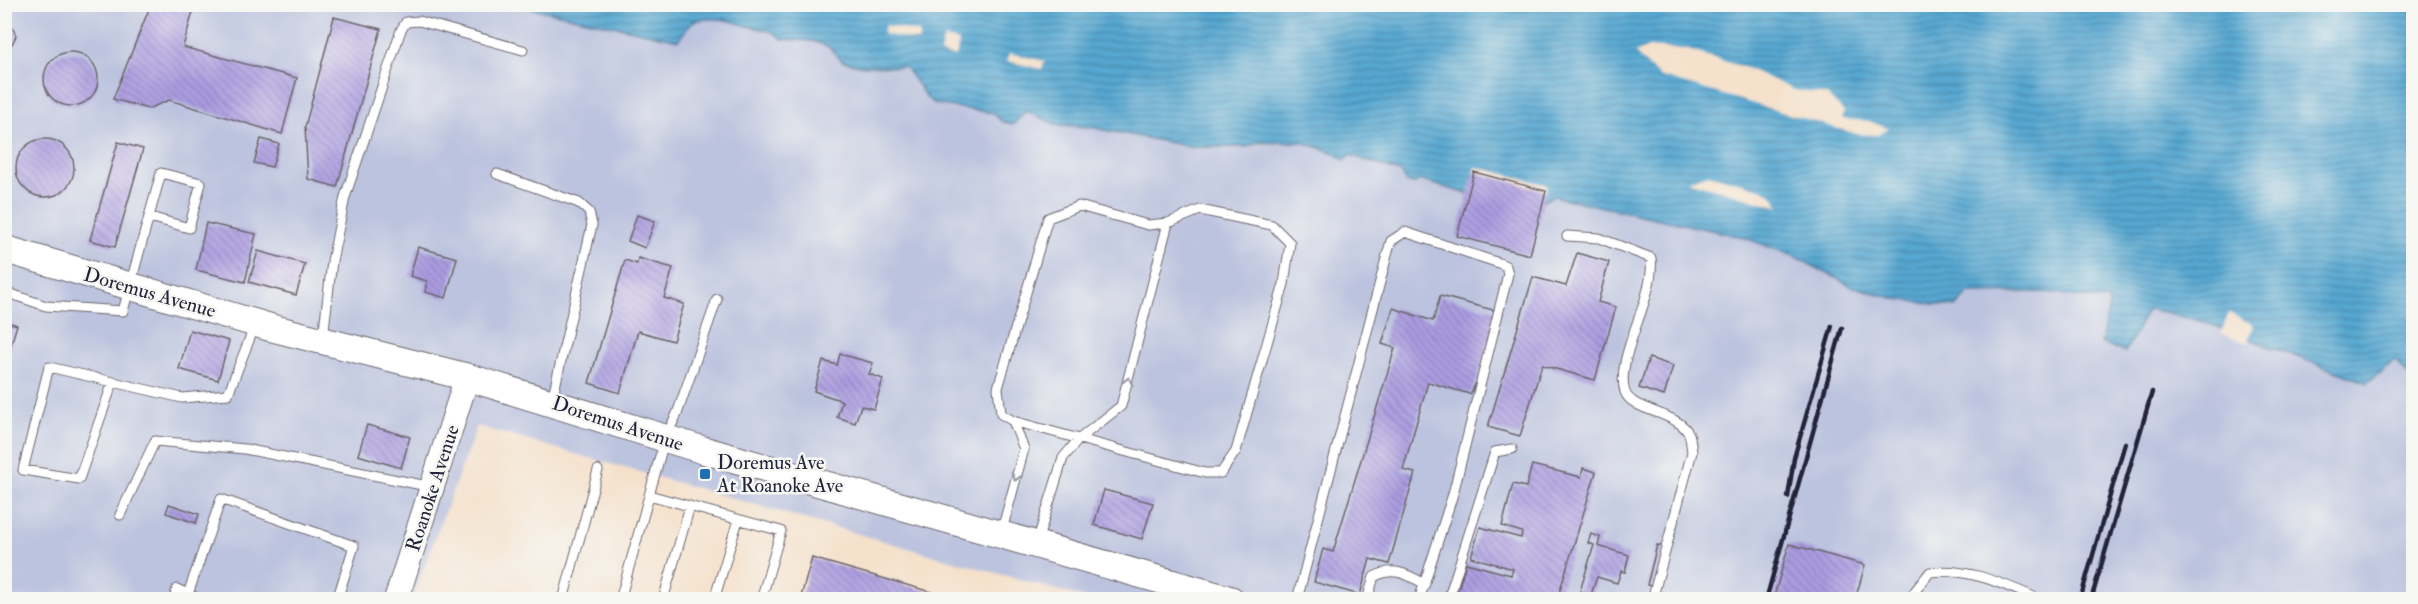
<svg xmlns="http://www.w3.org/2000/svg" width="2418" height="604" font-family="'IM FELL Double Pica',serif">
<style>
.industrial{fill:#bcc3de}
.water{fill:url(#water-rules);stroke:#3c6486;stroke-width:1.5}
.pier{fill:#f5e1cb}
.building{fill:url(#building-back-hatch)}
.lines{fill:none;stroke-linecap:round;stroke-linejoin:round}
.service-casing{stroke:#6c656d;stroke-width:11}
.tertiary-casing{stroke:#6c656d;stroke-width:26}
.secondary-casing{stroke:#6c656d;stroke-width:29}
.service{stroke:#fff;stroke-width:9}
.tertiary{stroke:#fff;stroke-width:24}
.secondary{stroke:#fff;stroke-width:27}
.rail{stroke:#22223b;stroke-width:4.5}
.oneway{stroke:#9c9ca7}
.poi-dot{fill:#1f6fb2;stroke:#f6f6f2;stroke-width:2}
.labels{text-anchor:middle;stroke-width:5;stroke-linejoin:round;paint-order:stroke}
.street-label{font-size:20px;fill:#22223b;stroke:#f6f6f2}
.poi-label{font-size:20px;fill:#22223b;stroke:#f6f6f2;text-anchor:start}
</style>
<defs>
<pattern id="water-rules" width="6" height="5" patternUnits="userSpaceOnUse" patternTransform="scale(1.5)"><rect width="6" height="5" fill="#57a7d1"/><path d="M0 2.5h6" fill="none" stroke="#4888ab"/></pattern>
<pattern id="building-back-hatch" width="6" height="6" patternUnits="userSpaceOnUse" patternTransform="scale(1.5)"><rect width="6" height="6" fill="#ab9ce1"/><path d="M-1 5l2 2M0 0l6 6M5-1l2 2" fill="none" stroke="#8b7fb8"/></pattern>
</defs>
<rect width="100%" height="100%" fill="#f6f6f2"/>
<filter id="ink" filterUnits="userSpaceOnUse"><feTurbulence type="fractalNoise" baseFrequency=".0167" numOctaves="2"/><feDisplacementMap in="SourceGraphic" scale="12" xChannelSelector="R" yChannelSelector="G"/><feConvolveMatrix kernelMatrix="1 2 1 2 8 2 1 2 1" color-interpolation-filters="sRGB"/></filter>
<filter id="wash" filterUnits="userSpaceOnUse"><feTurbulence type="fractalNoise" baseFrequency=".008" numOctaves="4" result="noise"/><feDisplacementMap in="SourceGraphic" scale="24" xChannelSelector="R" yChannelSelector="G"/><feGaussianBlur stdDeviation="1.35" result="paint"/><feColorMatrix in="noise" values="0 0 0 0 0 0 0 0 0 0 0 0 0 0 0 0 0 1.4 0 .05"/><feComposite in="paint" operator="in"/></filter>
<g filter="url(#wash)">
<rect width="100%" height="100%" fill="#f5e1cb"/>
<!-- industrial -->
<path class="industrial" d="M518,4L678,40L693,21L713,18L734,20L775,32L782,39L813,41L829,47L842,61L865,66L905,67L927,98L993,113L1001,121L1026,111L1057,125L1089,127L1210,148L1301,142L1335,153L1344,160L1351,155L1419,180L1468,194L1552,196L1743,237L1796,257L1851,286L1896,299L1956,307L1968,293L2047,292L2111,301L2124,352L2147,309L2201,321L2248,341L2395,359L2413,380V599H1088L477,426L412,599H5L4,5Z"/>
<!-- water -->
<path class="water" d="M517,5H2413V380L2395,360L2367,383L2201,321L2148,309L2125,352L2101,343L2110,301L2047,292L1969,293L1956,307L1896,299L1851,286L1796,257L1743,237L1552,196L1542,202L1468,194L1419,180L1414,184L1406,182L1402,173L1351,155L1344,160L1335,153L1301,142L1256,143L1247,147H1192L1089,127L1057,125L1026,111L1013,125L1001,121L993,113L935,104L927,98L905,67L864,66L842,61L829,47L813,41L782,39C773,29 763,30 751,27C726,20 720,16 693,21L678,40Z"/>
<!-- pier -->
<path class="pier" d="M885,25L920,33L918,41L883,34Z
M944,38L959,41L956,57L940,53Z
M1649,47L1688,50L1749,69L1794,90L1827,95L1844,112L1842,119L1869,121L1889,129L1878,135L1857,134L1659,76L1635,53Z
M1009,53L1044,61L1042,69L1007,61Z
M1476,167L1548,185L1542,202L1468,194Z
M1708,174L1763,189L1773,196L1780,207L1687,181Z
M2229,313L2254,325L2247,343L2221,333Z"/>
<g id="blocks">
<!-- building -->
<path class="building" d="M151,4H195L183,47L297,78L282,134L169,100L148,109L113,99Z
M334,17L381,29L337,187L308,179L305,127Z
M4,21L13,28L16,36L12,44L4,49Z
M44 79a27 27 0 1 1 54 0a27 27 0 1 1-54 0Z
M16 168a29 29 0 1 1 58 0a29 29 0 1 1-58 0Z
M261,139L279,144L272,167L254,163Z
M118,142L143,149L115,247L90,240Z
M1474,172L1546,191L1530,255L1457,236Z
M637,215L655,221L645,248L628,241Z
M206,223L256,234L245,282L196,270Z
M418,247L457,258L446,298L425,292L427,281L410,276Z
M258,251L305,264L296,295L249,282Z
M1577,253L1609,262L1598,302L1616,307L1595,380L1542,365L1520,436L1488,427L1533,277L1566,286Z
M638,258L673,268L664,298L684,304L673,341L638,331L620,393L589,383L625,260L637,264Z
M1440,296L1497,311L1477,381L1470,394L1428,382L1403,470L1415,473L1389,564L1370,559L1360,595L1314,582L1323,549L1333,552L1395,348L1382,344L1393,308L1433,321Z
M4,321L17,325L5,364H4Z
M190,330L229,341L218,380L179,369Z
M840,354L873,363L869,374L883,379L874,409L861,406L855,423L837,417L842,401L814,391L823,361L837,365Z
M1649,358L1673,366L1664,396L1639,388Z
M367,425L410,437L401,468L358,455Z
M1532,465L1581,477L1583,468L1596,472L1557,600H1455L1466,563L1511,575L1513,569L1471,557L1480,527L1521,538L1522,532L1502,526L1513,484L1526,487Z
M1104,490L1153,503L1142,539L1094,525Z
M169,504L199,514L196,523L166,513Z
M1591,534L1600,537L1598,546L1629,555L1625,572L1621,571L1617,583L1597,577L1591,595L1580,591L1594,545L1588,543Z
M1789,544L1865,565L1855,600H1773Z
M1657,545L1664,547L1654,587L1647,585Z
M812,558L956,599V600H800Z"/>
</g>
</g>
<g filter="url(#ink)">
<use href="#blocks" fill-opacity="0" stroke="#6c656d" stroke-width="1.5"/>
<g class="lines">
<!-- service casing -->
<g class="service-casing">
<path id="service" d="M497,174L579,203L589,212L592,225L552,400
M1079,206L1148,225L1168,223L1200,210L1272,225L1290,243L1284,284L1236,451L1221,473H1205L1013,421L1001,414L998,388L1048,218Z
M1567,236L1599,238L1651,258C1656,298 1614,357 1625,392C1632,412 1677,411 1689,434C1691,439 1691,447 1692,452L1652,600
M5,251V292L46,306L123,311L161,173L201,183L189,228L150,217
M323,338L332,261L345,197L401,30L406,22L419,21L523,50
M113,382L79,479L23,470L49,367L182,398L228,394L255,325
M649,495L781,531L761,600
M120,515L155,441L245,449L432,487
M1001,534L1024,449L1013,421
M1037,542L1063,458L1079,439L1121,406L1168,223
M188,594L221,499L354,546L337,600
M174,600L177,589L202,600
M563,600L598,470
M620,600L665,438L677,414L717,299
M663,600L690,506
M714,600L738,520
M1297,600L1387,255L1391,241L1405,232L1499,263L1506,266L1508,274L1453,494L1419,600
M1367,600L1374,577C1393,566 1407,574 1425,584
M1448,600L1495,452L1512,449
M1908,600L1930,572C1969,567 2005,585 2041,600"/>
</g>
<!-- tertiary casing -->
<g class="tertiary-casing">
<path id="tertiary" d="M396,600L467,377"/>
</g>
<!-- secondary casing -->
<g class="secondary-casing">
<path id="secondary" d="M4,249L272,328L467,377L703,450L1231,600"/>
</g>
<!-- service -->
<use href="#service" class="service"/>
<!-- tertiary -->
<use href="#tertiary" class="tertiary"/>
<!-- secondary -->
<use href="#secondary" class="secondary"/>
<!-- rail -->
<path class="rail" d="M1788,497L1794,458L1832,326
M1766,600L1842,328
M2080,600L2125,443
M2091,600L2152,392"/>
</g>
<!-- one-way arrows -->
<defs><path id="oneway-chevron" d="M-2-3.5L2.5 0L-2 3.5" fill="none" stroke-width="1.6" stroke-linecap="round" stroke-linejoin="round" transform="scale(1.5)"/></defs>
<g class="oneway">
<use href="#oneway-chevron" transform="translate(1128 381) rotate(-76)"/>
<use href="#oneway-chevron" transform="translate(1016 477) rotate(107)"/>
</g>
</g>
<!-- markers -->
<rect class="poi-dot" x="699" y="468" width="12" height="12" rx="3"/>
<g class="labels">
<!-- street labels -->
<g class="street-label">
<text transform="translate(150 292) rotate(16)" y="7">Doremus Avenue</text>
<text transform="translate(618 423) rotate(18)" y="7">Doremus Avenue</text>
<text transform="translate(432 488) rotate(-72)" y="7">Roanoke Avenue</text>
</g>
<!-- poi labels -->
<g class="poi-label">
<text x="717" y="469">Doremus Ave<tspan x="717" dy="23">At Roanoke Ave</tspan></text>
</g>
</g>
<!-- margin -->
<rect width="2418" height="604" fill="none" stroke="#f6f6f2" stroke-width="24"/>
</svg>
